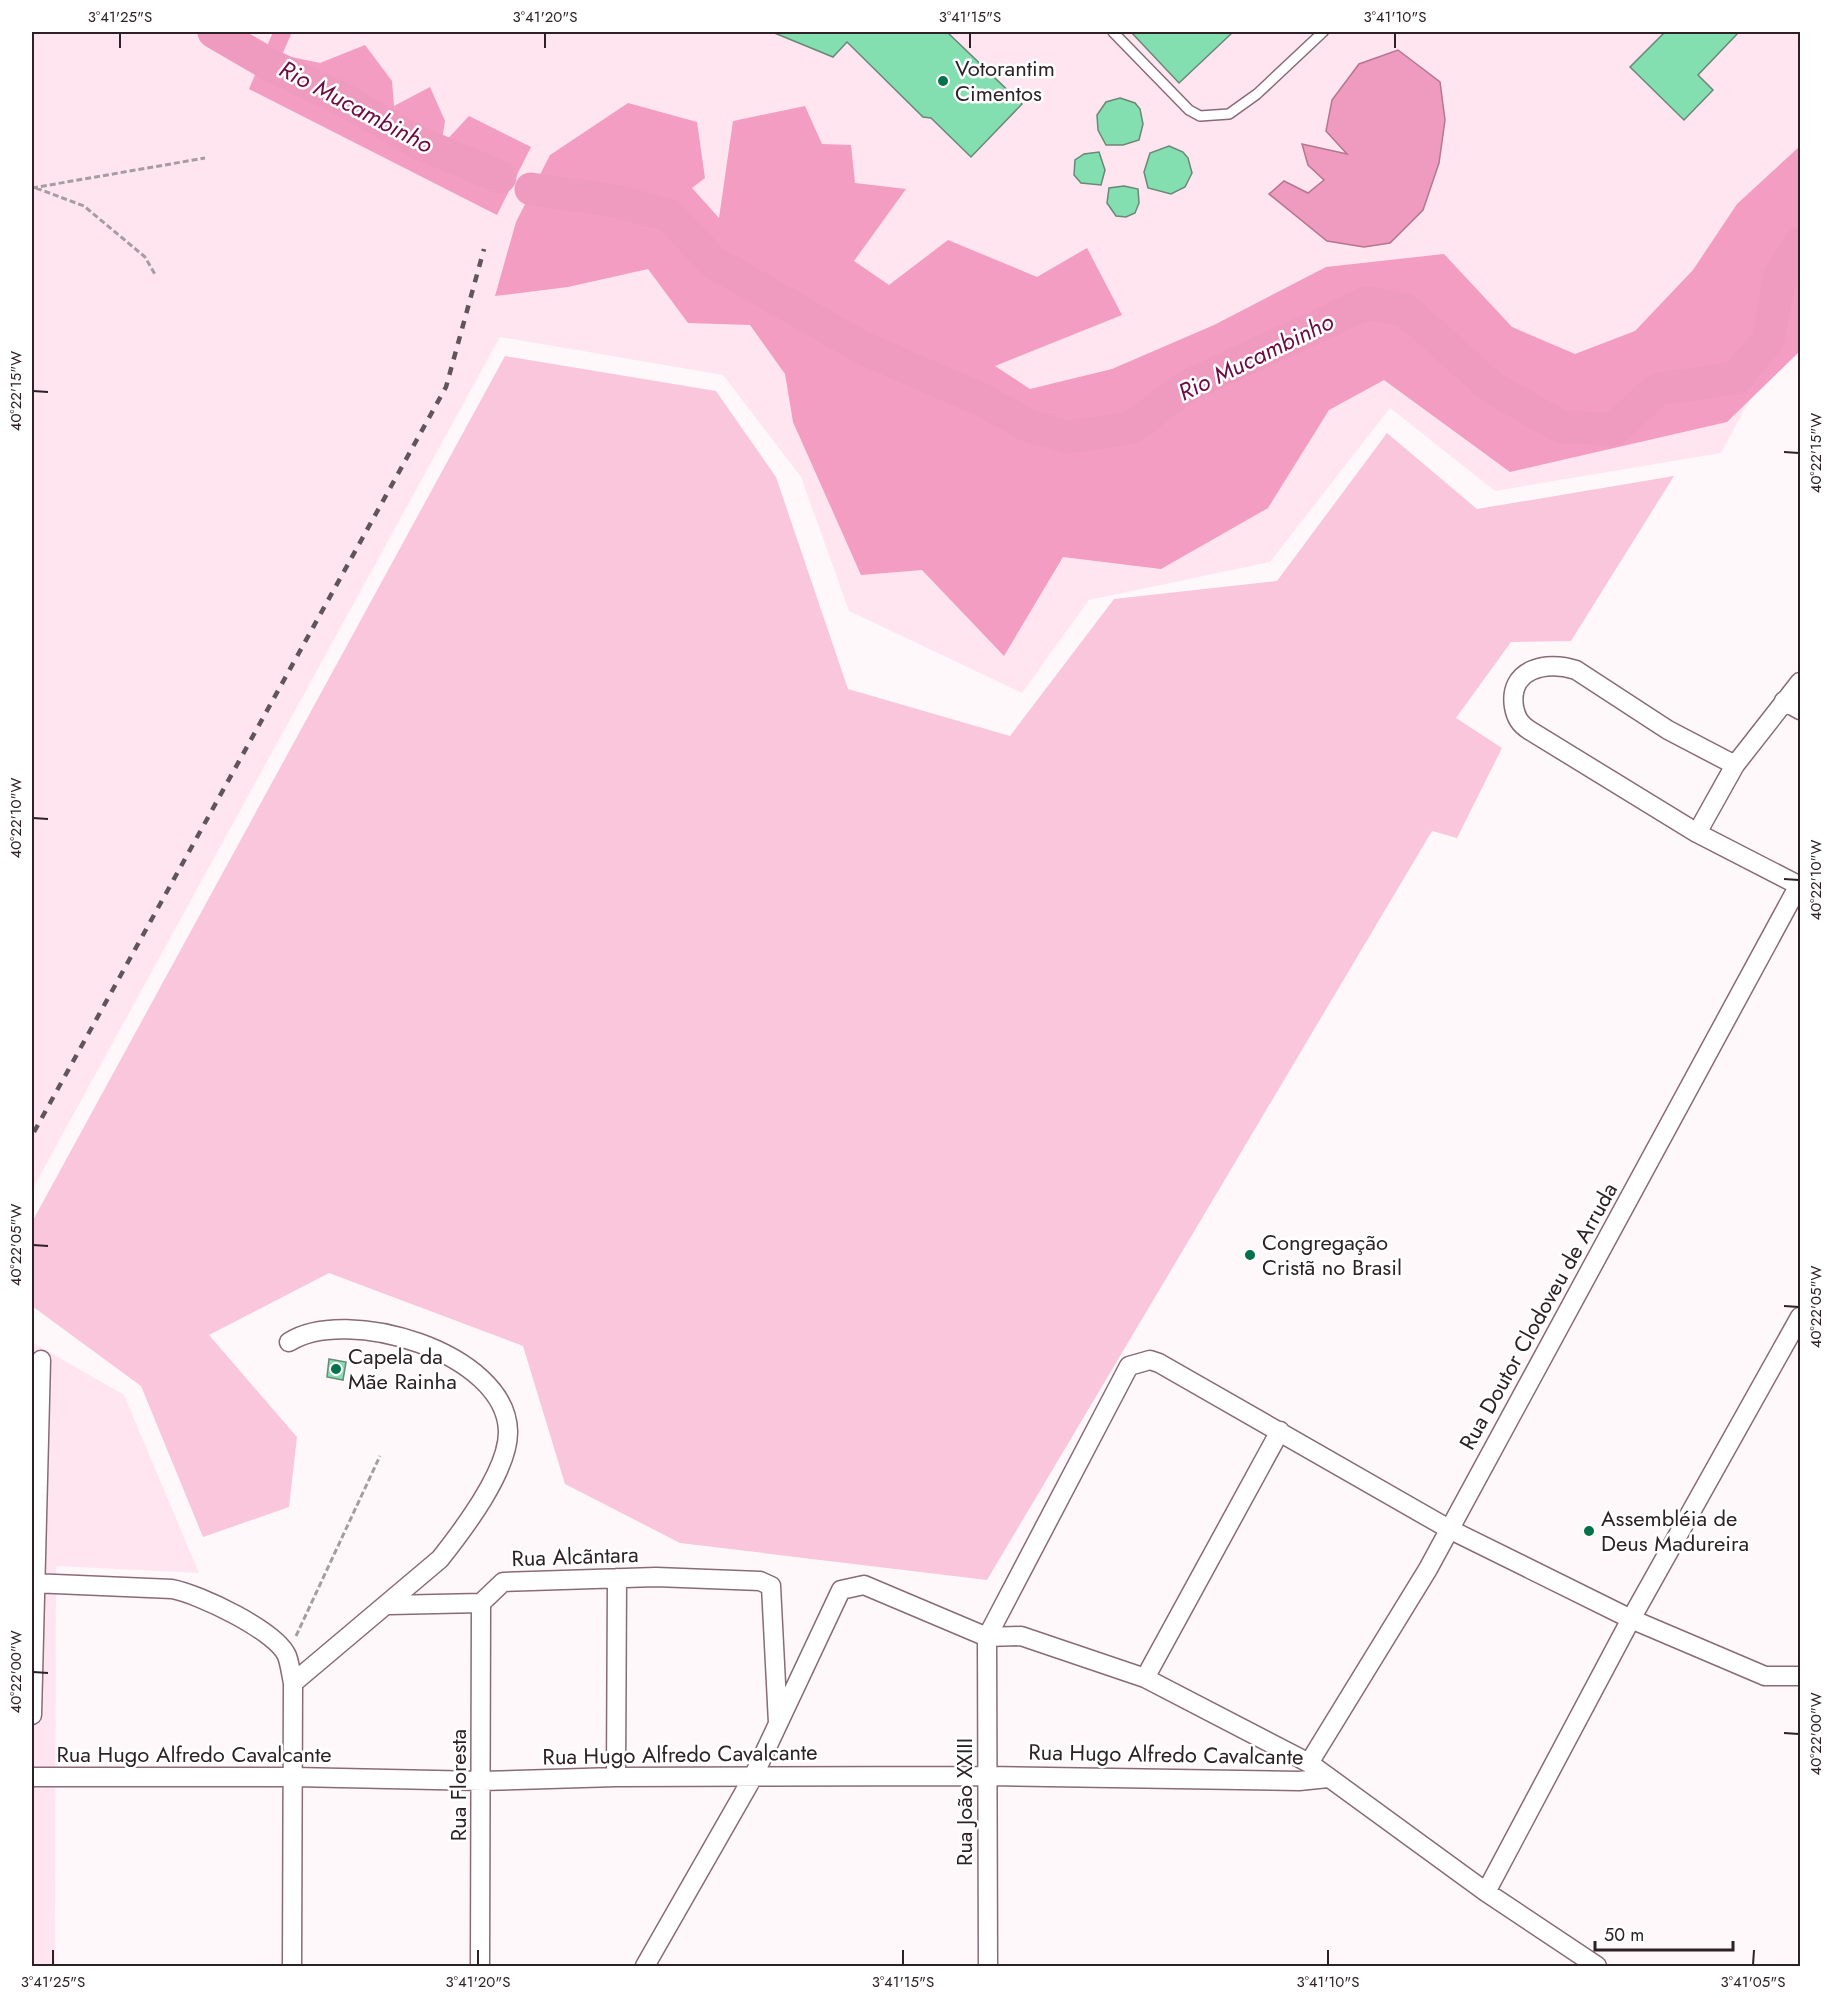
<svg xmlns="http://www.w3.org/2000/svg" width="1832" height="1998" font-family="Jost,sans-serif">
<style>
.built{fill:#ffe5ef}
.green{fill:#f9c6db}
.forest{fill:#f29dc1}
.water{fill:#ef9bbf;stroke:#b57691;stroke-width:1.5}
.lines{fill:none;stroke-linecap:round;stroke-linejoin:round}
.river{stroke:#ef9bbf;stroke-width:33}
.building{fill:#84dfb0;stroke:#6a8777;stroke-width:1.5}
.service-casing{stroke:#886b77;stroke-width:12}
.minor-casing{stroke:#886b77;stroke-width:21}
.path{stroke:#a69da1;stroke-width:3;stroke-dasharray:6 3;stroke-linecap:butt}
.service{stroke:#fff;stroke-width:9}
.minor{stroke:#fff;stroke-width:18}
.rail{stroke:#60565a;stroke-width:4.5;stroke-dasharray:8 8;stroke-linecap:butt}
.ticks{fill:none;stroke:#2d2126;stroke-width:2}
.poi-dot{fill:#03714a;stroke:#fff;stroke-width:2}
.labels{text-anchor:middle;stroke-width:5;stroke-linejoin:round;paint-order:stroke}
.poi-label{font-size:22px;fill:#2d2126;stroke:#fff;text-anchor:start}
.street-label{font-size:22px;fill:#2d2126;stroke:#fff}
.water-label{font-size:24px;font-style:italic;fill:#6e0943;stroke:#fff}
.neatline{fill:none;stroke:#2d2126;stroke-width:2}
.ticks-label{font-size:15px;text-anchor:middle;fill:#2d2126}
</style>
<rect width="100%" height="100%" fill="#fff8fb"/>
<!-- built -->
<path class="built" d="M32,32H1800V307L1721,453L1495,491L1390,408L1270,562L1089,600L1022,693L849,611L801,477L723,375L500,337L32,1190Z
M32,1342L124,1395L199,1573L56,1566L55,1966H32Z"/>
<!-- green -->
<path class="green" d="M505,356L716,391L776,477L848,689L1010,736L1114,599L1277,581L1387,433L1477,509L1674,476L1571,641L1511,642L1456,718L1502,748L1457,838L1432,831L987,1580L680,1543L565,1484L523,1346L329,1273L209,1335L297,1437L289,1507L203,1537L141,1386L32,1306V1222Z"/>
<!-- forest -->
<path class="forest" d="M273,32H292L282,55L320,63L365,45L392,81L394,106L430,87L445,121L441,146L469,116L531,147L497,215L249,89Z
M628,103L697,122L705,178L692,188L719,218L733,121L805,106L822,144L851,145L855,183L906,189L854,261L889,285L948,240L1037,277L1087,248L1122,315L995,366L1030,389L1112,369L1214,325L1326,267L1444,254L1512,327L1575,354L1635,331L1693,270L1737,204L1800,146V351L1727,422L1510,472L1384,380L1329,410L1268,508L1161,569L1063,557L1004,656L922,570L861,575L793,422L785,374L750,325L688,323L648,269L568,287L495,296L516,222L550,155Z"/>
<!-- water -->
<path class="water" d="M1398,50L1440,82L1445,120L1439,163L1423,210L1390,243L1364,247L1327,241L1269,194L1284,181L1308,193L1324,180L1308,165L1302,144L1347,154L1326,131L1332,100L1359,64Z"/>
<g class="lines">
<!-- river -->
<path class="river" d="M214,32L274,67L346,101L415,141L500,177
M531,189L610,200L669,215L713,262L865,349L989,403L1026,425L1068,437L1130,428L1188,386L1367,303L1405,310L1494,389L1562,427L1614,429L1658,389L1736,378L1768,340L1780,275L1800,244"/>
</g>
<!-- building -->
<path class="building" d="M772,32H947L1022,104L971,157L931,118L923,117L847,42L833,57Z
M1131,32H1233L1179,83Z
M1665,32H1739L1698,75L1713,90L1684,120L1630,67Z
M1120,98L1135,103L1140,109L1143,124L1139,140L1123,145H1106L1098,130L1097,115L1106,102Z
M1169,146L1183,152L1188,158L1192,173L1185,187L1171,194L1148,188L1144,172L1150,153Z
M1099,152L1105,170L1101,185L1081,183L1074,175L1075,160L1084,154Z
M1124,186L1138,189L1139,203L1135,213L1126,217L1116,216L1107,203L1109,188Z
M329,1359L346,1362L343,1380L327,1377Z"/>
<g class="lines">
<!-- service casing -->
<g class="service-casing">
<path id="service" d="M1113,32L1189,110L1200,116L1229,114L1257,94L1323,32"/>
</g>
<!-- minor casing -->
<g class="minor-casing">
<path id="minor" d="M1784,701L1800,710
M1735,765L1668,730L1576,670C1546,660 1508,669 1514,707C1516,718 1520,724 1529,730L1697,833L1800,886
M1697,833L1735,765L1800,682
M289,1342C346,1305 506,1352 508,1431C509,1470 463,1530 440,1559L293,1683
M32,1583L172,1589C199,1594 277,1631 287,1656C290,1664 291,1674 293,1683L292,1966
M389,1605L481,1603L503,1582L656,1577L760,1581L771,1586L778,1723
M1145,1678L1280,1431
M32,1715L41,1360
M1309,1763L1428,1569L1799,885
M32,1777H294L482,1781L616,1777L988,1776L1299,1781L1328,1778
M616,1777L617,1578
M1486,1892L1631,1619L1800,1317
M480,1966L481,1603
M645,1966L753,1777L841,1590L864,1585L987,1637L1021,1636L1145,1678L1309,1763L1486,1892L1597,1966
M988,1966L987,1637L1129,1366L1150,1360L1159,1363L1449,1529L1631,1619L1765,1676H1800"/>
</g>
<!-- path -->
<path class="path" d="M32,188L205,158
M36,188L84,206L145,257L156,276
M296,1636L380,1456"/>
<!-- service -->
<use href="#service" class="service"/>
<!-- minor -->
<use href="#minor" class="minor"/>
<!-- rail -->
<path class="rail" d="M34,1132L446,387L484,249"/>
</g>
<!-- ticks -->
<path class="ticks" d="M120,48V33M545,48V33M970,48V33M1395,48V33M33,391L48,392M1784,452L1799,453M33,818L48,819M1784,879L1799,880M33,1245L48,1246M1784,1306L1799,1307M33,1672L48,1673M1784,1733L1799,1734M53,1965V1950M478,1965V1950M903,1965V1950M1328,1965V1950M1753,1965L1754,1950"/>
<!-- markers -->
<g class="poi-dot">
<circle cx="943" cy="81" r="6"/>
<circle cx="1250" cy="1255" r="6"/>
<circle cx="336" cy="1369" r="6"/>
<circle cx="1589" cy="1531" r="6"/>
</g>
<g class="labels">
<!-- poi labels -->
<g class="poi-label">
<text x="955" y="76">Votorantim<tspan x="955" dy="25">Cimentos</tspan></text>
<text x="1262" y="1250">Congregação<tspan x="1262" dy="25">Cristã no Brasil</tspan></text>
<text x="348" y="1364">Capela da<tspan x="348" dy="25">Mãe Rainha</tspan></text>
<text x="1601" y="1526">Assembléia de<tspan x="1601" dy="25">Deus Madureira</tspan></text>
</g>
<!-- street labels -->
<g class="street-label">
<text transform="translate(1538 1316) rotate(-61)" y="8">Rua Doutor Clodoveu de Arruda</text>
<text transform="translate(575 1556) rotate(-2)" y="8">Rua Alcãntara</text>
<text x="194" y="1762">Rua Hugo Alfredo Cavalcante</text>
<text transform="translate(680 1754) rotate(-1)" y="8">Rua Hugo Alfredo Cavalcante</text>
<text transform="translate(1166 1754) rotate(1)" y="8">Rua Hugo Alfredo Cavalcante</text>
<text transform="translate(458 1785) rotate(-90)" y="8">Rua Floresta</text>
<text transform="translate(964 1802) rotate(-90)" y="8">Rua João XXIII</text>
</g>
<!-- water labels -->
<g class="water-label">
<text transform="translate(356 107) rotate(28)" y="8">Rio Mucambinho</text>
<text transform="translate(1256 357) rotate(-26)" y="8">Rio Mucambinho</text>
</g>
</g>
<!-- border -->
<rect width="1832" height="1998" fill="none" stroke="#ffffff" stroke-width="66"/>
<!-- scale -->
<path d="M1595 1941v9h138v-9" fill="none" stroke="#2d2126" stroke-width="3"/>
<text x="1604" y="1941" font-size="18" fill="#2d2126" stroke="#ffffff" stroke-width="4.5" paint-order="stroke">50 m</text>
<rect x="33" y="33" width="1766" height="1932" class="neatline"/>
<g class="ticks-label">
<text x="120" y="22">3°41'25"S</text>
<text x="545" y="22">3°41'20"S</text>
<text x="970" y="22">3°41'15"S</text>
<text x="1395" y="22">3°41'10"S</text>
<text transform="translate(16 391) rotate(-90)" y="5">40°22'15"W</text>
<text transform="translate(1816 453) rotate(-90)" y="5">40°22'15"W</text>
<text transform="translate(16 818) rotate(-90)" y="5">40°22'10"W</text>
<text transform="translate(1816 880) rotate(-90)" y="5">40°22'10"W</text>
<text transform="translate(16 1245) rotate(-90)" y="5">40°22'05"W</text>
<text transform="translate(1816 1307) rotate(-90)" y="5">40°22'05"W</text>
<text transform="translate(16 1672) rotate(-90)" y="5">40°22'00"W</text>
<text transform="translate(1816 1734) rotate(-90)" y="5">40°22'00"W</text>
<text x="53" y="1987">3°41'25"S</text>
<text x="478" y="1987">3°41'20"S</text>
<text x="903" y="1987">3°41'15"S</text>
<text x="1328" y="1987">3°41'10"S</text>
<text x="1753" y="1987">3°41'05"S</text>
</g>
</svg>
